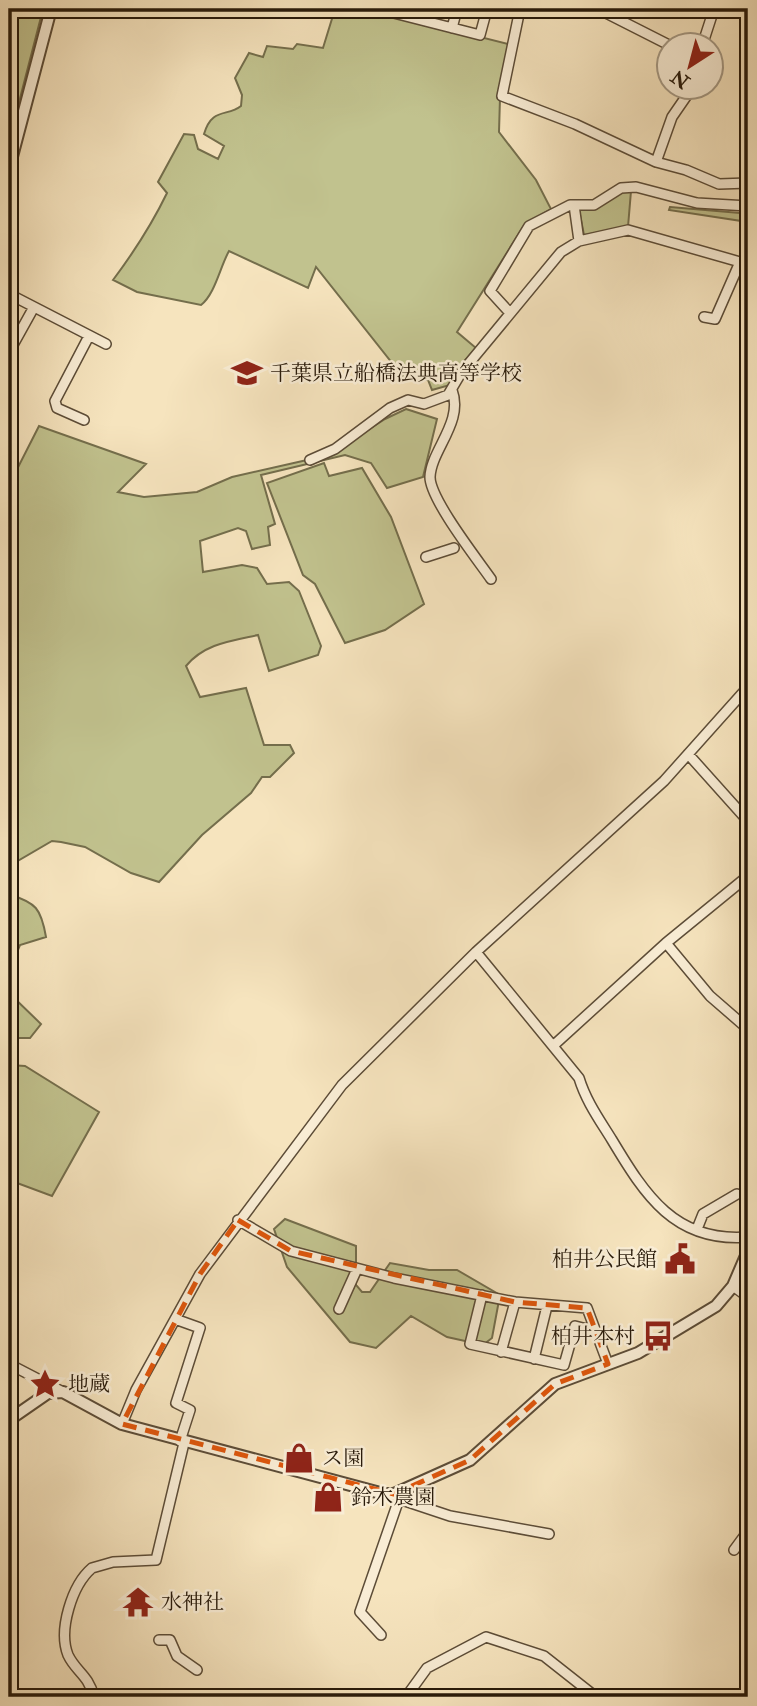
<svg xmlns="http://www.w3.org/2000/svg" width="757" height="1706" font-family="'IM FELL Double Pica','Noto Serif JP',serif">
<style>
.green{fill:#c1c28e;stroke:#746e4c;stroke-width:2}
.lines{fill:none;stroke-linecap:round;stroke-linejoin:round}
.minor-casing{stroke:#5c4c37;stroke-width:12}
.tertiary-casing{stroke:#5c4c37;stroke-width:14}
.minor{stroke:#f9edd5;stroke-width:9}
.tertiary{stroke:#f9edd5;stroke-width:10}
.marked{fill:none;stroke:#de560c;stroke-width:5;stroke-dasharray:14 9;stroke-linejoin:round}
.labels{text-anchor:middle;stroke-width:5;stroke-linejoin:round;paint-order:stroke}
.poi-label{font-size:21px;fill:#281a0a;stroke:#f9edd5;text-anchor:start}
</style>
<rect width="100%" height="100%" fill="#f6e4be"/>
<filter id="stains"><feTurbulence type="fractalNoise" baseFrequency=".00286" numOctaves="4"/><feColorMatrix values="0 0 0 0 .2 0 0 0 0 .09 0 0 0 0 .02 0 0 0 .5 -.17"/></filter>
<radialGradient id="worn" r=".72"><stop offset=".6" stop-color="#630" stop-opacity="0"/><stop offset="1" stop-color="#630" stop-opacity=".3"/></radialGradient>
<!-- green -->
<path class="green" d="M9,9L41,17L9,141Z
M335,9H369L512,45L500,98L499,132L536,180L551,209L525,224L457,332L476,348L460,366L450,385L432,390L428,380L404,378L316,267L308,288L229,251C220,267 215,294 201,305L137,292L113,280C134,252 152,224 167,193L158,182L184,134L194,135L198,149L218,159L224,146L204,134C212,107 227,117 241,106L242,95L235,78L249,53L263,57L267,46L293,49L297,44L323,48Z
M631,191L628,227L584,235L579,210L602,205L622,192Z
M670,207L740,213L748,210V222L669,210Z
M406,409L437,419L423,477L387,488L371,463L345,455L261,475L275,524L268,527L270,545L252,549L246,531L238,528L200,541L203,572L242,565L257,568L267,584L289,582L299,591L321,646L318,655L269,671L258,635C230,641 204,644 186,666L200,697L246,688L264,745H290L294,753L270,777H262L251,793L202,835L159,882L131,873L85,847L61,842L52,841L9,866V485L39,426L146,464L118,492L144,497L197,492L232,477L329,455L385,419Z
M324,463L329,476L362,468L391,517L424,604L385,630L345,643L315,584L303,575L267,483Z
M9,894C36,903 41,908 46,937L20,945L9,971Z
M9,993L41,1024L30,1038H9Z
M9,1065L25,1066L99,1112L52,1196L9,1180Z
M285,1219L356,1246V1285L362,1292H370L390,1263L429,1270H457L500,1295L492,1338L483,1345L447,1337L411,1316L376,1348L350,1342L287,1267L274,1229Z"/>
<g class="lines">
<!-- minor casing -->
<g class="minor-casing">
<path id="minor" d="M378,9L480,35L487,9
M520,9L502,96L575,124L656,162L672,117L692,88
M598,9L671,46
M741,9L748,23
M425,21L428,9
M452,28L457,9
M702,46L714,9
M656,162L686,170L719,184L748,183
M574,205L579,241
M9,294L106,344
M510,313L490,291L529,226L570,205H594L621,188L636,187L697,203L748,206
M704,317L715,319L740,262
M9,352L34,307
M452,390C464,422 431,450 430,477C430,499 477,559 491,579
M84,420L57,408L55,401L89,336
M310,460L335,449L390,408L408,400L424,404L448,395L461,373L561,252L579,241L628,230L740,262L748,259
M426,557L454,548
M688,754L748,821
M748,876L666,943L710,996L748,1029
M476,952L579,1078C586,1101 599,1119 612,1140C645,1195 675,1243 748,1237
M554,1045L666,943
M238,1220L291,1251L394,1278L515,1302L587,1308L608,1364
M697,1229L703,1214L737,1194
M733,1286L748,1297
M482,1295L470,1344L564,1365L575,1326L595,1331
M339,1309L357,1269
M175,1319L200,1328L176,1403L190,1410L180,1441
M501,1352L515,1302
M534,1359L547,1306
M9,1364L63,1392
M122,1424L136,1390L200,1274L342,1085L476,952L664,781L748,687
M394,1494L399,1499L450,1516L549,1534
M734,1550L748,1531
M381,1635L360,1612L399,1499
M159,1640H170L177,1656L197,1670
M668,1695V1697
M94,1697C88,1674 76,1672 68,1655C58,1630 72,1585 92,1568L113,1562L156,1560L184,1443
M406,1697L427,1668L486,1637L544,1656L596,1697
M724,1697H742"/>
</g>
<!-- tertiary casing -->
<g class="tertiary-casing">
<path id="tertiary" d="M9,168L51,9
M9,1420L48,1393L63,1392L122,1424L384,1494H394L470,1460L555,1384L638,1353L716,1306L733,1286L748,1251"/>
</g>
<!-- minor -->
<use href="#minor" class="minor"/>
<!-- tertiary -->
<use href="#tertiary" class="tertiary"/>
</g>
<!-- marked area -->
<path class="marked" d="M238,1220L291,1251L515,1302L587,1308L608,1364L555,1384L470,1460L394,1494L122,1424L200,1274Z"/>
<!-- icons -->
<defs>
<g id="school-bare" transform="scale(2.415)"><path d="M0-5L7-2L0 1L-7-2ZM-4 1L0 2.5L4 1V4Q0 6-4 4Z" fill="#8f2418" stroke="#f9edd5" stroke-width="2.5" paint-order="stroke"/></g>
<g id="civic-bare" transform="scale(2.415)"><path d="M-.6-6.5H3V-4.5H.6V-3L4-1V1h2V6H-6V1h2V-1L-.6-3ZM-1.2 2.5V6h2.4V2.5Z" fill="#8f2418" stroke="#f9edd5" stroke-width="2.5" paint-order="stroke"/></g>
<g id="bus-bare" transform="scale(2.415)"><path d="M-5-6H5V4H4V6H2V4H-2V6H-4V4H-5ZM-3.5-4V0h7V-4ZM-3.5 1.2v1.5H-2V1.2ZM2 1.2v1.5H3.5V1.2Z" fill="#8f2418" stroke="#f9edd5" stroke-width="2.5" paint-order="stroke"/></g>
<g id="sight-bare" transform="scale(2.415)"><path d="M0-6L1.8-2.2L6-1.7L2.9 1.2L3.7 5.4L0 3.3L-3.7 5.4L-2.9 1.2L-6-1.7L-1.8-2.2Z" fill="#8f2418" stroke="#f9edd5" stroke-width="2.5" paint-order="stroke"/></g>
<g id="shop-bare" transform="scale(2.415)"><path d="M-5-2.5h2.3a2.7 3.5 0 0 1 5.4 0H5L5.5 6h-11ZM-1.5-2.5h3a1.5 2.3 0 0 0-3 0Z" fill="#8f2418" stroke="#f9edd5" stroke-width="2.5" paint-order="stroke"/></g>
<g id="temple-bare" transform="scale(2.415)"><path d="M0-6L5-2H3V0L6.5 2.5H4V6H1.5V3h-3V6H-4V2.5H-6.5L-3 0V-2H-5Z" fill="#8f2418" stroke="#f9edd5" stroke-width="2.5" paint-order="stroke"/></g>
</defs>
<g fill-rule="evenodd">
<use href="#school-bare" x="247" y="373"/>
<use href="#civic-bare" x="680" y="1259"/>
<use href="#bus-bare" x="658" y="1336"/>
<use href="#sight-bare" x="45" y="1384"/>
<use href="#shop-bare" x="299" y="1458"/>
<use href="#shop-bare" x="328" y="1497"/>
<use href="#temple-bare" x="138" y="1602"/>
</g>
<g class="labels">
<!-- poi labels -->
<g class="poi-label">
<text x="270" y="380">千葉県立船橋法典高等学校</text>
<text x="657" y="1266" text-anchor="end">柏井公民館</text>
<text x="635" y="1343" text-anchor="end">柏井本村</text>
<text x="68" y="1391">地蔵</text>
<text x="322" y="1465">ス園</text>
<text x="351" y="1504">鈴木農園</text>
<text x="161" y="1609">水神社</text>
</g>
</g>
<!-- margin -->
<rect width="757" height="1706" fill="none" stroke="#f6e4be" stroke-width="35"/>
<rect x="10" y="10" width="736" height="1685" fill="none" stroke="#281a0a" stroke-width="3.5"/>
<rect x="18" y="18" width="722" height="1671" fill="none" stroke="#281a0a" stroke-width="2"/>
<!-- north arrow -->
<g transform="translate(690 66) rotate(216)"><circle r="33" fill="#f9edd5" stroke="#a59984" stroke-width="2"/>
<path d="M0-5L12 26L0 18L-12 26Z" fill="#8f2418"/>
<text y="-10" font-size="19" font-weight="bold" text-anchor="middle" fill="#281a0a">N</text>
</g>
<rect width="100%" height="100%" filter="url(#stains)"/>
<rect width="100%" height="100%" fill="url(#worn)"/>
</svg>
